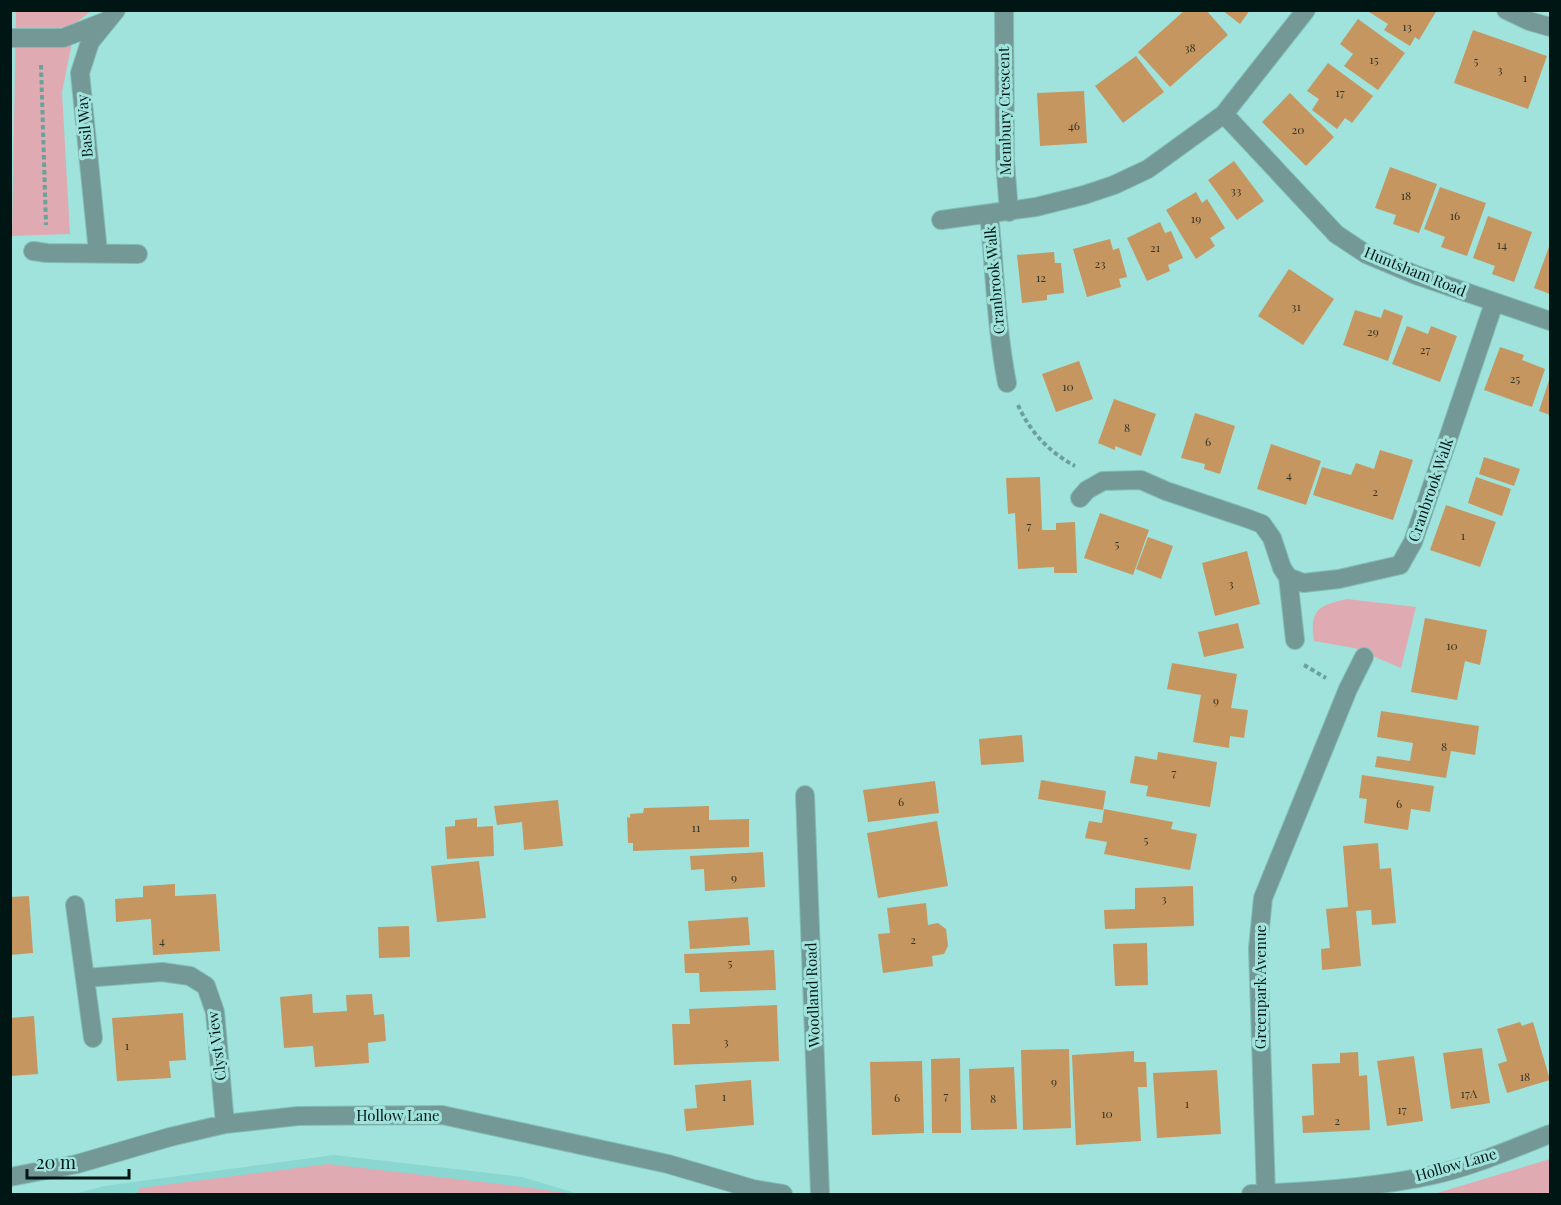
<svg xmlns="http://www.w3.org/2000/svg" width="1561" height="1205" font-family="'Playfair Display',serif">
<style>
.built{fill:#89d7d0}
.green{fill:#e0aab2}
.building{fill:#c69661}
.lines{fill:none;stroke-linecap:round;stroke-linejoin:round}
.minor-casing{stroke:#82beb8;stroke-width:20}
.path{stroke:#6ba09b;stroke-width:4;stroke-dasharray:4.5 3;stroke-linecap:butt}
.minor{stroke:#749895;stroke-width:18}
.labels{text-anchor:middle;stroke-width:6;stroke-linejoin:round;paint-order:stroke}
.number-label{font-size:12px;fill:#323628}
.street-label{font-size:15px;fill:#001615;stroke:#9fe3dc}
</style>
<rect width="100%" height="100%" fill="#9fe3dc"/>
<!-- built -->
<path class="built" d="M334,1155L522,1177L579,1194H74L104,1186Z"/>
<!-- green -->
<path class="green" d="M16,11H91L76,23L62,92L70,234L12,236Z
M1347,599L1416,607L1401,668L1354,648L1314,641C1309,610 1319,605 1347,599Z
M1550,1159V1194H1434Z
M328,1164L524,1187L573,1194H137L140,1188Z"/>
<!-- building -->
<path class="building" d="M1185,10H1206L1228,35L1170,87L1138,52Z
M1222,10H1250L1240,24Z
M1366,10H1437L1419,40L1415,37L1410,46L1384,30L1388,24Z
M1358,19L1405,53L1378,90L1344,66L1353,54L1340,44Z
M1473,30L1547,56L1528,109L1454,83Z
M1136,56L1164,92L1123,123L1095,86Z
M1328,63L1373,96L1352,123L1345,118L1337,129L1312,110L1319,99L1307,91Z
M1084,91L1087,143L1040,146L1037,93Z
M1290,93L1334,137L1306,166L1262,122Z
M1234,161L1264,201L1237,220L1208,180Z
M1390,167L1437,184L1419,233L1393,224L1396,215L1375,208Z
M1440,187L1486,203L1467,256L1441,247L1445,237L1424,229Z
M1196,192L1202,203L1207,199L1225,228L1210,238L1215,246L1196,259L1166,210Z
M1488,216L1532,232L1514,282L1492,274L1495,266L1473,258Z
M1160,222L1165,233L1171,231L1183,258L1168,265L1170,271L1147,281L1127,238Z
M1110,239L1113,250L1119,248L1127,277L1119,279L1121,287L1087,297L1073,249Z
M1550,244V294L1534,288Z
M1054,252L1055,263H1061L1064,293L1047,295V300L1022,303L1017,255Z
M1289,269L1334,299L1303,345L1258,316Z
M1384,309L1403,316L1388,361L1343,345L1355,310L1381,318Z
M1407,326L1428,334L1431,326L1457,336L1440,382L1392,364Z
M1500,347L1524,355L1522,360L1545,369L1532,407L1484,390Z
M1079,361L1093,399L1056,412L1042,374Z
M1550,377V415L1539,411Z
M1114,399L1156,414L1141,456L1115,446V450L1098,443Z
M1195,413L1235,426L1220,474L1204,469L1205,464L1181,458Z
M1271,444L1321,461L1306,505L1257,489Z
M1380,450L1413,460L1393,520L1313,495L1322,467L1351,475L1356,463L1374,469Z
M1484,457L1520,469L1514,486L1479,474Z
M1040,477L1042,530H1056V523L1075,522L1077,573H1054V567L1018,569L1015,513L1008,514L1006,478Z
M1476,477L1511,489L1502,516L1468,503Z
M1446,505L1496,522L1480,567L1430,550Z
M1100,513L1149,530L1133,575L1084,558Z
M1148,537L1173,546L1161,579L1136,569Z
M1247,551L1260,604L1215,616L1202,563Z
M1425,618L1487,630L1480,665L1465,661L1457,700L1411,692Z
M1238,623L1244,648L1204,657L1198,632Z
M1172,663L1237,674L1231,708L1248,710L1244,738L1230,736L1229,748L1193,742L1201,695L1167,689Z
M1381,711L1479,726L1475,755L1451,751L1446,778L1375,767L1377,756L1410,761L1413,743L1377,737Z
M1022,735L1024,762L981,765L979,739Z
M1158,752L1217,762L1210,807L1146,796L1148,786L1130,783L1135,756L1157,760Z
M1362,775L1434,786L1430,812L1411,809L1408,830L1364,823L1367,799L1359,798Z
M1041,780L1106,791L1103,810L1038,799Z
M935,781L939,813L868,822L863,790Z
M558,800L563,846L524,850L522,822L497,825L494,806Z
M709,806V820L749,819V847L633,851V843H628L627,817L630,818V814L643,813L644,808Z
M1104,809L1173,822L1171,829L1197,834L1190,870L1104,854L1107,842L1085,838L1089,821L1102,823Z
M477,818V827L493,826L494,856L447,859L445,827L455,826V820Z
M937,821L948,886L878,898L867,833Z
M1378,843L1380,869L1391,868L1396,923L1372,925L1371,910L1356,911L1361,966L1322,970L1321,949L1330,948L1326,909L1348,907L1343,846Z
M763,852L765,887L705,891L704,869L691,870L690,856Z
M479,861L486,918L437,922L431,866Z
M175,884V896L216,894L220,951L153,955L151,919L116,922L115,899L143,897V886Z
M1193,886L1194,926L1105,929L1104,910L1135,909V888Z
M29,896L33,953L10,955V897Z
M926,903L928,925L938,923L946,929L948,946L944,954L932,956L933,966L883,973L878,934L890,933L887,908Z
M748,917L750,945L690,949L688,921Z
M409,926L410,957L379,958L378,927Z
M1147,943L1148,985L1115,986L1113,944Z
M774,950L776,990L700,992L699,973H685L684,954Z
M312,994L313,1013L347,1011L346,995L372,994L374,1015L384,1014L386,1041L368,1043L369,1063L315,1067L313,1046L284,1048L280,997Z
M777,1005L779,1061L674,1065L672,1024H690L689,1009Z
M183,1013L186,1060L169,1061L171,1078L117,1081L112,1018Z
M34,1016L38,1074L10,1076V1018Z
M1520,1022L1522,1026L1533,1022L1550,1080L1507,1093L1498,1064L1507,1061L1497,1029Z
M1482,1048L1490,1103L1451,1109L1443,1053Z
M1069,1049L1071,1128L1023,1130L1021,1050Z
M1134,1051V1062H1146L1147,1087H1138L1141,1141L1076,1145L1072,1055Z
M1358,1052L1359,1076L1367,1075L1370,1130L1303,1133L1302,1116L1314,1115L1312,1064L1340,1063V1053Z
M1414,1056L1423,1121L1387,1126L1377,1061Z
M960,1058L961,1133H932L931,1059Z
M922,1061L924,1133L872,1135L870,1062Z
M1014,1067L1017,1129L971,1130L969,1069Z
M1217,1070L1221,1134L1157,1138L1153,1073Z
M751,1080L754,1125L686,1131L684,1109L697,1108L695,1085Z"/>
<g class="lines">
<!-- minor casing -->
<g class="minor-casing">
<path id="minor" d="M1004,10L1005,161L1009,212
M1506,10L1529,21L1550,27
M10,38H63L104,22
M1224,114L1336,234L1366,254L1416,275L1550,321
M989,214C995,270 996,327 1007,383
M941,220L1036,207L1084,195L1114,185L1148,169L1224,114L1306,10
M33,251L47,253L138,254
M98,252L80,73L90,42L116,10
M1080,498L1087,490L1103,481L1141,480L1166,491L1246,518L1262,524L1272,538L1282,568L1288,577L1303,583L1339,579L1400,565L1413,542L1494,303
M1288,577L1295,640
M805,795L820,1194
M75,905L93,1038
M85,978L162,972L190,976L206,986L215,1012L225,1124
M10,1177L77,1164L170,1137L225,1124L298,1116L442,1115L668,1164L753,1189L783,1194
M1251,1194C1311,1192 1374,1188 1433,1175C1473,1166 1512,1149 1550,1134
M1266,1194L1258,948L1263,898L1348,689L1364,657"/>
</g>
<!-- path -->
<path class="path" d="M41,65L46,225
M1018,405C1030,432 1049,452 1075,466
M1304,665L1326,678"/>
<!-- minor -->
<use href="#minor" class="minor"/>
</g>
<g class="labels">
<!-- number labels -->
<g class="number-label">
<text x="1407" y="31">13</text>
<text x="1190" y="52">38</text>
<text x="1374" y="64">15</text>
<text x="1476" y="65">5</text>
<text x="1500" y="74">3</text>
<text x="1525" y="82">1</text>
<text x="1340" y="97">17</text>
<text x="1074" y="130">46</text>
<text x="1298" y="134">20</text>
<text x="1236" y="195">33</text>
<text x="1406" y="200">18</text>
<text x="1455" y="220">16</text>
<text x="1196" y="223">19</text>
<text x="1502" y="249">14</text>
<text x="1155" y="252">21</text>
<text x="1100" y="268">23</text>
<text x="1041" y="282">12</text>
<text x="1296" y="311">31</text>
<text x="1373" y="336">29</text>
<text x="1425" y="354">27</text>
<text x="1515" y="383">25</text>
<text x="1068" y="391">10</text>
<text x="1127" y="432">8</text>
<text x="1208" y="446">6</text>
<text x="1289" y="479">4</text>
<text x="1375" y="496">2</text>
<text x="1029" y="530">7</text>
<text x="1463" y="540">1</text>
<text x="1117" y="548">5</text>
<text x="1231" y="588">3</text>
<text x="1452" y="650">10</text>
<text x="1216" y="705">9</text>
<text x="1444" y="751">8</text>
<text x="1174" y="777">7</text>
<text x="901" y="806">6</text>
<text x="1399" y="808">6</text>
<text x="696" y="832">11</text>
<text x="1146" y="844">5</text>
<text x="734" y="882">9</text>
<text x="1164" y="903">3</text>
<text x="913" y="944">2</text>
<text x="162" y="945">4</text>
<text x="730" y="967">5</text>
<text x="726" y="1046">3</text>
<text x="127" y="1050">1</text>
<text x="1525" y="1081">18</text>
<text x="1054" y="1086">9</text>
<text x="1469" y="1098">17A</text>
<text x="946" y="1100">7</text>
<text x="724" y="1101">1</text>
<text x="897" y="1102">6</text>
<text x="993" y="1103">8</text>
<text x="1187" y="1108">1</text>
<text x="1402" y="1114">17</text>
<text x="1107" y="1118">10</text>
<text x="1337" y="1125">2</text>
</g>
<!-- street labels -->
<g class="street-label">
<text transform="translate(1005 111) rotate(-91)" y="5">Membury Crescent</text>
<text transform="translate(85 126) rotate(-95)" y="5">Basil Way</text>
<text transform="translate(1415 272) rotate(22)" y="5">Huntsham Road</text>
<text transform="translate(995 280) rotate(-95)" y="5">Cranbrook Walk</text>
<text transform="translate(1431 490) rotate(-71)" y="5">Cranbrook Walk</text>
<text transform="translate(1261 987) rotate(-90)" y="5">Greenpark Avenue</text>
<text transform="translate(813 995) rotate(-92)" y="5">Woodland Road</text>
<text transform="translate(217 1046) rotate(-97)" y="5">Clyst View</text>
<text x="398" y="1121">Hollow Lane</text>
<text transform="translate(1456 1165) rotate(-16)" y="5">Hollow Lane</text>
</g>
</g>
<!-- border -->
<rect width="1561" height="1205" fill="none" stroke="#001615" stroke-width="24"/>
<!-- scale -->
<path d="M27 1169v9h102v-9" fill="none" stroke="#001615" stroke-width="3"/>
<text x="36" y="1169" font-size="18" fill="#001615" stroke="#9fe3dc" stroke-width="4.5" paint-order="stroke">20 m</text>
</svg>
